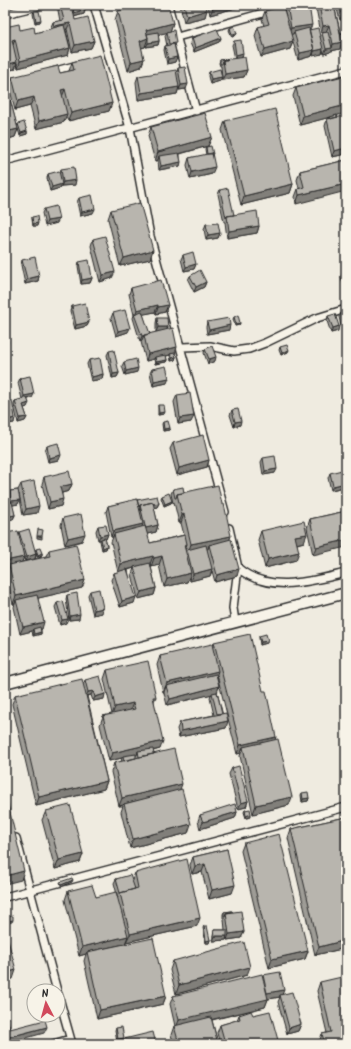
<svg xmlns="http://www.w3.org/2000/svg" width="351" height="1049" font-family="Kalam,sans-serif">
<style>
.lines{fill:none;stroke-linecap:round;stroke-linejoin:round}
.street-casing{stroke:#2b2b2b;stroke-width:10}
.secondary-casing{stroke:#2b2b2b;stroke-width:13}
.street{stroke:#f7f3e8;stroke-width:7}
.secondary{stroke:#f7f3e8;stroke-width:10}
.wall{fill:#9e9c96;stroke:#2b2b2b;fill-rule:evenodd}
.shaded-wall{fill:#817f7a;stroke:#2b2b2b}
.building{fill:#b8b5ae;stroke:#2b2b2b}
</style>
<rect width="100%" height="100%" fill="#efebe0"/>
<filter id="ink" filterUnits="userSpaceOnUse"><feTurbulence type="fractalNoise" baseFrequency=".025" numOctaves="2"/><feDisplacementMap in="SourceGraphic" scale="8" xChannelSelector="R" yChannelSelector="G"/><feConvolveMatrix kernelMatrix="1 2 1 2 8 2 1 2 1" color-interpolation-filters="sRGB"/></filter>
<g filter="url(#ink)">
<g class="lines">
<!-- street casing -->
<g class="street-casing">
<path id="street" d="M94,5L130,128L150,236L225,512
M168,5L196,111
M5,14L42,5
M177,37L292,5
M52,72L78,65
M5,86L19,82
M5,161L346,70
M182,347L210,346L234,351L249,349L265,343L317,318L346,309
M229,528L238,568L233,608L235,622
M238,568C269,594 311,581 346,573
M16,838L57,991
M5,897L346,807
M58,994L72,1044
M53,1044L70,1039"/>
</g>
<!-- secondary casing -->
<g class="secondary-casing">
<path id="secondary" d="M5,683L346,593"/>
</g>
<!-- street -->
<use href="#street" class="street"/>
<!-- secondary -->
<use href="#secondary" class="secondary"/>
</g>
<!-- wall -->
<path class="wall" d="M57,5H84L85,9L84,14L74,17L75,20L94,41L91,48L72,52L67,29L66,30L70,48L68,55L18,68L17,63L15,69L6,71V70L5,72V27L35,33L50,29L53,22L60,21Z
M180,5H206L205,17L184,22Z
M208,5H246L210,15Z
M287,5L310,30L320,37L322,33L326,32L321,33L316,8L317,5H334L341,35L342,32H343L342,28L344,23H346V47L343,48L342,44L340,49L331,51L330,52L324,54L323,50L322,54L312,55V56L298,60L293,42L290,49L261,57L255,36L258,27L264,26L262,19L265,11H285Z
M336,5H346V19L340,20Z
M34,11L40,22L35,23L33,14Z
M118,11L173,23L170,31L174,46L175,62L167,64L164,50L165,46H167L165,36L167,32L158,34L159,41L158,45L146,47V45L145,47L141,48L144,59L141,67L128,71L115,20Z
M230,28L237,33L236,35L232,37L229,30Z
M192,38H221L219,42L194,52L190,43Z
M234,41L247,70L244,77L222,80L221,66H220L219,63L220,60L235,59L232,45Z
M72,62L112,103L109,111L68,121L66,117L64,122L36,129L30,106L15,110L9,86L12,77L60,73L69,71Z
M178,68L186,89L179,90V87L177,94L138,100L136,82L138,76L177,72Z
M209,72L222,77L220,81L210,84L208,76Z
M346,76V113L337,115L346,154L332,157L325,126L327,119H329L330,117L300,125L293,96L296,88L343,78Z
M5,81L17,126L18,124L27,131V134L20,136L18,129L15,137L5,140Z
M225,121L293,184L290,193L241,205L222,130Z
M151,127L212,137L208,146L180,154V166L159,170L158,161V160L155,161L148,136Z
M206,147L212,155V174L190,179L187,165L189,158L206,155L205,149Z
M346,160L296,204L295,197L298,189L299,188L297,180L300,171Z
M61,169L75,185L61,186L60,188L50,191L47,178L48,174L60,173Z
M220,190L234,215L259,226L257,233L227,238L225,222H224L218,194Z
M79,198L93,213L80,216L77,202Z
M44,209L57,223L45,226L42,213Z
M111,210L150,259L120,266L108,219Z
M32,217L37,226H33L32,219Z
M206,224L220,233L218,238L206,240L204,229Z
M93,239L112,278L100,282L91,246Z
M183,255L196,264L194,269L184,271L181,259Z
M22,260L39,276L38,281L25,284L21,265Z
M79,262L92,278L90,283L81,284L78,266Z
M346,271V291L341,277L343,272Z
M190,276L206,282L204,287L194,292L188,280Z
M131,288L168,305L165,312L156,314L155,312L143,314L149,334L160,332H156V323L157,318L168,327L167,330L176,357L175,360L171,361L170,355L166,356L167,360L166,362L155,364L154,359L146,361L141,342L142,340L140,341L133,318L134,315L129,294Z
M72,306L89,322L87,326L75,329L70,311Z
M346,311V329L342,330L339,317L341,313Z
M113,313L128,332L116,336L111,318Z
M328,316L338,331L331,333L327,321Z
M234,317L240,323L239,325L235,326L233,319Z
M207,322L229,330L207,334L206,327Z
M280,347L288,352L281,355L279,350Z
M205,349L215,361L208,364L204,353Z
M109,351L119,373L117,377L112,378L107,355Z
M89,360L103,374L102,379L91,381L87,364Z
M124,362L137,372L125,375L122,366Z
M152,369L167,383L153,386L150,373Z
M20,378L32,398L28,399L27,407L24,408L27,417L25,421L18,423L14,405L15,401L22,399L18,383Z
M177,395L191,422L178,424L174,402Z
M5,402L14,423L5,424Z
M158,405L164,414L158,415Z
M232,410L240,425L234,427L230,415Z
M163,422L170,428L169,430L163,431L162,424Z
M173,443L209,460L207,467L177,475L170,449Z
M47,446L59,460L48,462L45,450Z
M263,458L275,473L263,475L261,462Z
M330,473L344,487L331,490L328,478Z
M44,477L72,484L69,491L62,493L61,506L48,509L42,484Z
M21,484L37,513L23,515L19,494L18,504L12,505L15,515L13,519L8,496L10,491L18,490Z
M173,489L184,493L230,540L237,576L215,582L212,571L210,576L190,581L189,576L187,582L164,587L159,565L151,567L156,588L154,595L138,599L132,574L134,568L128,570L134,603L120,607L111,580L114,573L118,572L111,542L113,537H111L106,512L108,506L137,500L159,503L157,507L154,508L158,525L156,532L147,534L150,543L184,535L181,523H179L174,502L173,503L171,494Z
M162,496L172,501L171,503L164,506L161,498Z
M346,511L313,555L307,528L310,519Z
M63,518L82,541L65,545L61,525Z
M98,526L108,534L106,539H105L107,546L106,549L102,550L100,541V540H98L96,531Z
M261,531L304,542L297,544L296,560L265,568L258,540Z
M19,532L35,551L36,549L42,553V555L37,557L36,552V554L35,559L25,561L46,556L49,550L85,580L82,588L38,598L42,629H41V634L33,636L32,631L20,634L14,607L15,604H13L6,574ZM23,555L25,561L22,562L24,557Z
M90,591L102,613L93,615L88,595Z
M67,595L79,619L69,620L66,599Z
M57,603L66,623L60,625L55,607Z
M259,636L267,643L260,645L259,638Z
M214,642L263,691L275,740L289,805L253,814L240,756L241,753L237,754L217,675L219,686L217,692L226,728L179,737L177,729L180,722L214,715L210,698L211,694L167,705L164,693V692H163L157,665L160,656L213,647Z
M107,670L156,697L154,701L160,749L153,751L154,754L180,789L188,833L130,848L121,812L123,806H119L111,772L114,763L121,762L122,758L109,761L100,725L103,716L112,714L104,679Z
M85,680L104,699L93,701L91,695L87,696L107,781L104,789L36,806L12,704L15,695L84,683Z
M232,768L248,801L246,807L238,809L229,774Z
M302,793L309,798L308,801L302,802L301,795Z
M245,810L251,817L246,818L244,812Z
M46,811L83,854L80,862L55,869L42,820Z
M237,812L235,818L200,829L198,821L200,815Z
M346,817V948L315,955L288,838L291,829Z
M244,843L308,951L305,959L269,968L241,851Z
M227,849L232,893L209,899L202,872L192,874L190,865L193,857Z
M135,873L197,926L126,942V940L125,944L166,996L163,1004L97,1019L84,961L86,954L79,956L65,900L68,891L96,897L118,898L114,883L116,879L132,880Z
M232,911L244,932L241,938L227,940V938L226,940L213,941V935L214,930H225L224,919V918H223V914L224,912Z
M204,926L210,940L209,943H206L203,928Z
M173,961L247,975L176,994L170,970Z
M320,982L346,1044H320L319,1042L322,1034L327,1033L317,991Z
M282,995L301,1024L298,1031L287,1034L278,1002L280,997L268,999L265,1007L212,1020L218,1044H174L171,1035L174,1026H175L170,1004L173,996Z
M239,1015H253L279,1044H220L217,1033L220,1025L237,1020Z
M116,1028L124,1038V1039L156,1044H119L120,1041H117L115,1030Z"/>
<!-- shaded-wall -->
<path class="shaded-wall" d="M218,5H246L210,15L214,6Z
M85,9L84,14L73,17L74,13Z
M207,10L205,17L184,22L187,16Z
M346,13V19L340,20L342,14Z
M41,20L40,22L35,23L36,21Z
M70,23L67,29L51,33L54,26Z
M173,23L170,32L147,37L146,30Z
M312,25L309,31L294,32L293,34L288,35L291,28Z
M329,25L326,32L321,33L323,26Z
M237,33L236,35L232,37V34Z
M148,38L145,47L137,49L140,41Z
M221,38L219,42L194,52L195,48Z
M15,39L13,45L12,40Z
M94,41L91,48L72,52L75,45Z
M159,41L158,45L146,47L148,43Z
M293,41L290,49L261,57L265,49Z
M342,42L340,49L331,51L330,52L324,54L326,49L332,48L333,44Z
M346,43V47L343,48L345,44Z
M70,48L68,55L18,68L20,61Z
M323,49L322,54L313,56L314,51Z
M314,50L312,56L298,60L300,53Z
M243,53L242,58L235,59L236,55Z
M177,57L175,62L167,64L168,59Z
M144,59L141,67L128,71L131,62Z
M17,62L15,69L6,71L8,64Z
M5,64H8L5,72Z
M247,70L244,77L222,80L225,74Z
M222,77L220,81L210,84L211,79Z
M188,84L186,89L179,90L181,85Z
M179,87L177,94L138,100L141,93Z
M65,89L62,97L61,90Z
M34,97L30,106L15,110L18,101Z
M112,103L109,111L68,121L71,113Z
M346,105V113L300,125L303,116Z
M67,114L64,122L36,129L39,121Z
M18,129L15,137L5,140V132Z
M27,131V134L20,136L21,133Z
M212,137L208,146L160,159L159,156L158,160L155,161L158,152Z
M346,148V154L332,157L334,151Z
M181,162L180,166L159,170L161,166Z
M215,167L212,174L190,179L192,172Z
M76,180L75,185L61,186L63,182Z
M62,184L60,188L50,191L52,187Z
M293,184L290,193L241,205L244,196Z
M346,184V191L296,204L299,195Z
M95,209L93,213L80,216L82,212Z
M59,219L57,223L45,226L47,221Z
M38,223L37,226H33V224Z
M259,226L257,233L227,238L229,231Z
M220,233L218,238L206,240L208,235Z
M153,250L150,259L120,266L124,258Z
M196,264L194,269L184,271L186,267Z
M115,272L112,278L100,282L103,275Z
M39,276L38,281L25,284L27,279Z
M92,278L90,283L81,284L82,280Z
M206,282L204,287L194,292L196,287Z
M158,305L155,312L135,316V315L137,310Z
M168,305L165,312L156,314L158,307Z
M89,322L87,326L75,329L76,325Z
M240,323L239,325L235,326L236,324Z
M230,325L229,330L207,334L209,330Z
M344,325H346V329L342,330Z
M339,326L338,331L331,333L333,328Z
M158,327H168L166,331L156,332Z
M130,328L128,332L116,336L118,331Z
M144,335L142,340L140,341L142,336Z
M8,342L7,347H5V343Z
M177,347L175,354H170V355L155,359V357L154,359L146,361L148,354Z
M289,350L288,352L281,355L282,353Z
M176,357L175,360L171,361L172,358Z
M216,357L215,361L208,364L209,359Z
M167,360L166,362L155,364L156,362Z
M138,368L137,372L125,375L126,371Z
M119,373L117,377L112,378L113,374Z
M103,374L102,379L91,381L92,377Z
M169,378L167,383L153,386L154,381Z
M34,394L32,398L22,400L24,396Z
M29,403L27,407L22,409L23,405Z
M165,412L164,414L158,415L159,413Z
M194,416L191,422L178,424L180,418Z
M27,417L25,421L18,423L20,418Z
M15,418L14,423L5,424L7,420Z
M241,421L240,425L234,427L235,422Z
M170,428L169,430L163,431L164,429Z
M61,455L59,460L48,462L49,458Z
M209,460L207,467L177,475L179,468Z
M277,469L275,473L263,475L265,471Z
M346,483L344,487L331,490L333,486Z
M72,484L69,491L58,494L60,487Z
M63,499L61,506L48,509L50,502Z
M20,500L18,504L9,506L11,501Z
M172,501L171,503L164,506L165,504Z
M159,503L157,507L141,511L140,507Z
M39,506L37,513L23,515L26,509Z
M184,514L181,523H179L182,515Z
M15,515L13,519L5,521V517Z
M143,524L140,531L114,534L113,537H111L113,531Z
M158,525L156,532L143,535L145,528Z
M85,534L82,541L65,545L68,538Z
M108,534L106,539L98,540L100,536Z
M307,534L304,542L292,545L295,536Z
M37,536H42V539L37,538Z
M231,536L228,544L209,545L208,549L188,553L191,544Z
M346,540V547L313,555L316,547Z
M187,544L184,553V545Z
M107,546L106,549L102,550L103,548Z
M299,552L296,560L265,568L268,559Z
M42,553V555L37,557L38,555Z
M36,554L35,559L25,561L27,557Z
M153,556L150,564L134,567V568L118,572L121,564Z
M162,556L159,565L151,567L154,558Z
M24,557L21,564L9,565L8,567H5V561Z
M212,569L210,576L190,581L193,574Z
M239,569L237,576L215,582L217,575Z
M191,573L187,582L164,587L167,579Z
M85,580L82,588L17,603L16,600L15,604H13L16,596Z
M156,588L154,595L138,599L141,592Z
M136,597L134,603L120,607L122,601Z
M103,608L102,613L93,615L94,610Z
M80,614L79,619L69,620L70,616Z
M68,619L66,623L60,625L62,620Z
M44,622L42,629L33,631V629L32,631L20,634L23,627Z
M41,632V634L33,636L34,634Z
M268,641L267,643L260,645L261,642Z
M218,671L215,680L166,686L164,692H163L167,683Z
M219,686L217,693L167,705L170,699Z
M93,691L91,695L86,696L88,692Z
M105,694L104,699L93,701L95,697Z
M133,703L130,711L112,715L115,707Z
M228,721L226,728L179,737L181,731Z
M276,737L273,745L243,747L241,753L237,754L240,745Z
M163,741L160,749L139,754L138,751L137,755L123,758V756L122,758L109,761L112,753Z
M107,781L104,789L36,806L39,797Z
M182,784L179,792L124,804L123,805L119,806L122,798Z
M292,797L289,805L253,814L256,805Z
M309,798L308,801L302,802L303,799Z
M248,801L246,807L238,809L241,803Z
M237,812L235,818L200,829L203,822Z
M251,814V817L246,818V816Z
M191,824L188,833L130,848L133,839Z
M83,854L80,862L55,869L59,860Z
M205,864L202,872L192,874L195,866Z
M24,871L21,880L5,884V876Z
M73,880L72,882L61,887V885Z
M235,885L232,893L209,899L212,890Z
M200,918L197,926L126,942L130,934Z
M13,920L12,922L7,923L8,921Z
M244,932L241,938L227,940L229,934Z
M128,936L125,944L87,952L86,954L79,956L82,947Z
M215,936H227L226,940L213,941Z
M210,940L209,943H206V941Z
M346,940V948L315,955L319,947Z
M308,951L305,959L269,968L272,959Z
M250,967L247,975L176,994L179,985Z
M16,970L13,979L5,981V973Z
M284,990L281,997L280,995V997L268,999L265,1007L176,1028L179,1020L266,993Z
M166,996L163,1004L97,1019L100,1010Z
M301,1024L298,1031L287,1034L289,1028Z
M47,1027L44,1033L5,1044V1038Z
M124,1038L123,1040H120V1041H117L118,1039Z"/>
<!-- building -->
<path class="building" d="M60,5H72L75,20L88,17L94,41L75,45L70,23L54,26L53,22L64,20Z
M72,5H84L85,9L74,13Z
M144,5H168L173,23L146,30L148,38L140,41L144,59L131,62L118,11Z
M184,5H206L207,10L187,16Z
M287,5H309L312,25L291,28Z
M319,5H334L342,42L333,44L329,25L323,26Z
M340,5H346V13L342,14Z
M283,6L293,41L265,49L258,27L269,24L265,11Z
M34,11H39L41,20L36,21Z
M344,23H346V30L345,31Z
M19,24L20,30L34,27L35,33L64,25L70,48L20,61L15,39L12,40L17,62L8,64L5,50V27Z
M234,26L237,33L232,34L230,28Z
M309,28L314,50L300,53L294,32Z
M318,28L323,49L314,51V50L309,30Z
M217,29L221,38L195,48L192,38Z
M174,30L176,43L169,44L167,32Z
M346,31V43L345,44L342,32Z
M158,32L159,41L148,43V38L147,34Z
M328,32L332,48L326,49L322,33Z
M241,40L243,53L236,55L234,41Z
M174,44L177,57L168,59L165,46Z
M5,50L8,64H5Z
M100,55L112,103L71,113L65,89L61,90L67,114L39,121L34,97L18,101L12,77L58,66L60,73L74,70L72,62Z
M245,57L247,70L225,74L223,60Z
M226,59L227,60H223L222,64H220V60Z
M185,67L188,84L181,85L178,68Z
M220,69L222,77L211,79L209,72Z
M176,70L179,87L141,93L138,76Z
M343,76L346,90V105L303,116L296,88Z
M346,76V88L343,77Z
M5,81L18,129L5,132Z
M275,109L293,184L244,196L225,121Z
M205,113L212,137L158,152L151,127Z
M337,115V117L331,119L330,117Z
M346,116V148L334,151L327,119Z
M24,122L27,131L21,133L18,124Z
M211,146L213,154H207L206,147Z
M179,153L181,162L161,166L159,156Z
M212,153L215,167L192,172L189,158Z
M346,160V184L299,195L298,189L304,187L300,171Z
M74,167L76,180L63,182L61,169Z
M59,171L62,184L52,187L48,174Z
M228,188L234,215L227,216L226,218L220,190Z
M92,195L95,209L82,212L79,198Z
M140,203L153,250L124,258L111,210Z
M56,206L59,219L47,221L44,209Z
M257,211L259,226L229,231L227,216Z
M37,216L38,223L33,224L32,217Z
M218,223L220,233L208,235L206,224Z
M105,236L115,272L103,275L93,239Z
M193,252L196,264L186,267L183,255Z
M35,257L39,276L27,279L22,260Z
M89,260L92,278L82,280L79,262Z
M200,270L206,282L196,287L190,276Z
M346,271V283L343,272Z
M161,280L168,305L158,307V305L137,310L131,288Z
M85,303L89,322L76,325L72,306Z
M125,310L130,328L118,331L113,313Z
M142,311L150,334L142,336L134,314Z
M346,311V325H344L341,313Z
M335,314L339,326L333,328L328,316Z
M238,315L240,323L236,324L234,317Z
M157,318H167L168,327H158Z
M229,318L230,325L209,330L207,322Z
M5,326L8,342L5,343Z
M173,328L177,347L148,354L144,335Z
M287,345L289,350L282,353L280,347Z
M212,346L216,357L209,359L205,349Z
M114,350L119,373L113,374L109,351Z
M175,353L176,357L172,358L170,354Z
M166,355L167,360L156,362L155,357Z
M100,358L103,374L92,377L89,360Z
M136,359L138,368L126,371L124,362Z
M166,366L169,378L154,381L152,369Z
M30,376L34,394L24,396L20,378Z
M190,393L194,416L180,418L177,395Z
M27,398L29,403L23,405L27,417L20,418L15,401Z
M12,400L15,418L7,420L5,411V402Z
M158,405H164L165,412L159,413Z
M238,409L241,421L235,422L232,410Z
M168,421L170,428L164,429L163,422Z
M203,435L209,460L179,468L173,443Z
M58,443L61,455L49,458L47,446Z
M275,456L277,469L265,471L263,458Z
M342,470L346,483L333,486L330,473Z
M69,471L72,484L60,487L63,499L50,502L44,477Z
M34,481L39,506L26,509L21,484Z
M218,485L222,504H224L231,536L191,544L184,514L182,515L177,494Z
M183,487L184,493L177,494L176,498H175L173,489Z
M18,490L20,500L11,501L10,491Z
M169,493L172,501L165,504L162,496Z
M157,496L159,503L153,504V502L140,505L139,507L137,500Z
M137,499L143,524L113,531L108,506Z
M12,502L15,515L5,517V504Z
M153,502L158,525L146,528L145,526L140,505Z
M346,511V540L316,547L310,519Z
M81,514L85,534L68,538L63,518Z
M304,521L307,534L295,536L299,552L268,559L261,531Z
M106,525L108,534L100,536L98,526Z
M145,526L150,543L185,535L187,544L184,545L191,573L167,579L162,556L154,558L153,556L121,564L114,534Z
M29,529L36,554L27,557L19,532Z
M38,529L43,530L42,536H37Z
M18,531L24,557L5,561V533Z
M105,538L107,546L103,548L101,539Z
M231,539L239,569L217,575L209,545Z
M76,544L85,580L16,596L9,565L50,556L49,550Z
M206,545L212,569L193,574L187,550Z
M40,548L42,553L38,555L36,549Z
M150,563L156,588L141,592L134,567Z
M127,569L136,597L122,601L114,573Z
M99,589L103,608L94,610L90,591Z
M77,593L80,614L70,616L67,595Z
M37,595L44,622L23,627L16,600Z
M63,601L68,619L62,620L57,603Z
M40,627L41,632L34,634L33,629Z
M250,634L263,691H266L276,737L240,745L214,642Z
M266,634L268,641L261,642L259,636Z
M212,644L218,671L167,683L160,656Z
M148,661L156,697H153L163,741L112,753L103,716L135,709L133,703L115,707L107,670Z
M216,674L219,686L170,699L166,686Z
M100,676L105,694L95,697L93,691L88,692L85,680Z
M82,679L107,781L39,797L15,695Z
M217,692L222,713L217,714L212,693Z
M226,713L228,721L181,731L180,722Z
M278,739L292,797L256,805L243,747Z
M153,749L154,754L139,757L138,751Z
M174,749L182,784L122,798L114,763Z
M136,754V758L124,761L123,756Z
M239,766L248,801L241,803L232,768Z
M182,789L191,824L133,839L124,804Z
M308,792L309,798L303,799L302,793Z
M7,800L24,871L5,876V801Z
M235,804L237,812L203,822L200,815Z
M70,805L83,854L59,860L46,811Z
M250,809L251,814L246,816L245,810Z
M346,817V940L319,947L291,829Z
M279,834L308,951L272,959L244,843Z
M227,849L235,885L212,890L205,864L195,866L193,857Z
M187,859L200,918L130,934L120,893L138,888L135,873Z
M130,875L135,889L120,893L116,879Z
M72,878L73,880L61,885L60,882Z
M92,885L96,897L116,892L128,936L82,947L68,891Z
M232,911V912L226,913L225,916H224V912Z
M241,911L244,932L229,934L226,913Z
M13,916V920L8,921L7,917Z
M204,926H207L210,940L206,941Z
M5,929L16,970L5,973Z
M214,930H227V936H215Z
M153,938L166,996L100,1010L87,952Z
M244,942L250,967L179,985L173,961Z
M280,972L284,990L267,993L263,975Z
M262,974L268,999L179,1020L173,996Z
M346,976V1044H325L322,1034L331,1032L320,982Z
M292,992L301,1024L289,1028L280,995Z
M251,1011L253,1015L270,1011L279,1044H224L225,1043L220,1025L240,1019L239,1015Z
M5,1017H7L10,1029L45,1020L47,1027L5,1038Z
M211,1017L218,1044H179L174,1026Z
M122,1027L124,1038L118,1039L116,1028Z
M153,1032L156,1044H120H121L120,1040Z"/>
</g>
<!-- margin -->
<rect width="351" height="1049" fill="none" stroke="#f7f3e8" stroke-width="20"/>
<rect x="10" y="10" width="331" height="1029" fill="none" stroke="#2b2b2b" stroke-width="1.5" filter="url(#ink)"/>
<!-- north arrow -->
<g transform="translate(46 1003) rotate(354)"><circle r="19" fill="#f7f3e8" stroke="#a5a39c"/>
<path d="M0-3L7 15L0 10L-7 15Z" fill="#d1495b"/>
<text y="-6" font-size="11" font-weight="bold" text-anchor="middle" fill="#2b2b2b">N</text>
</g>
</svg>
